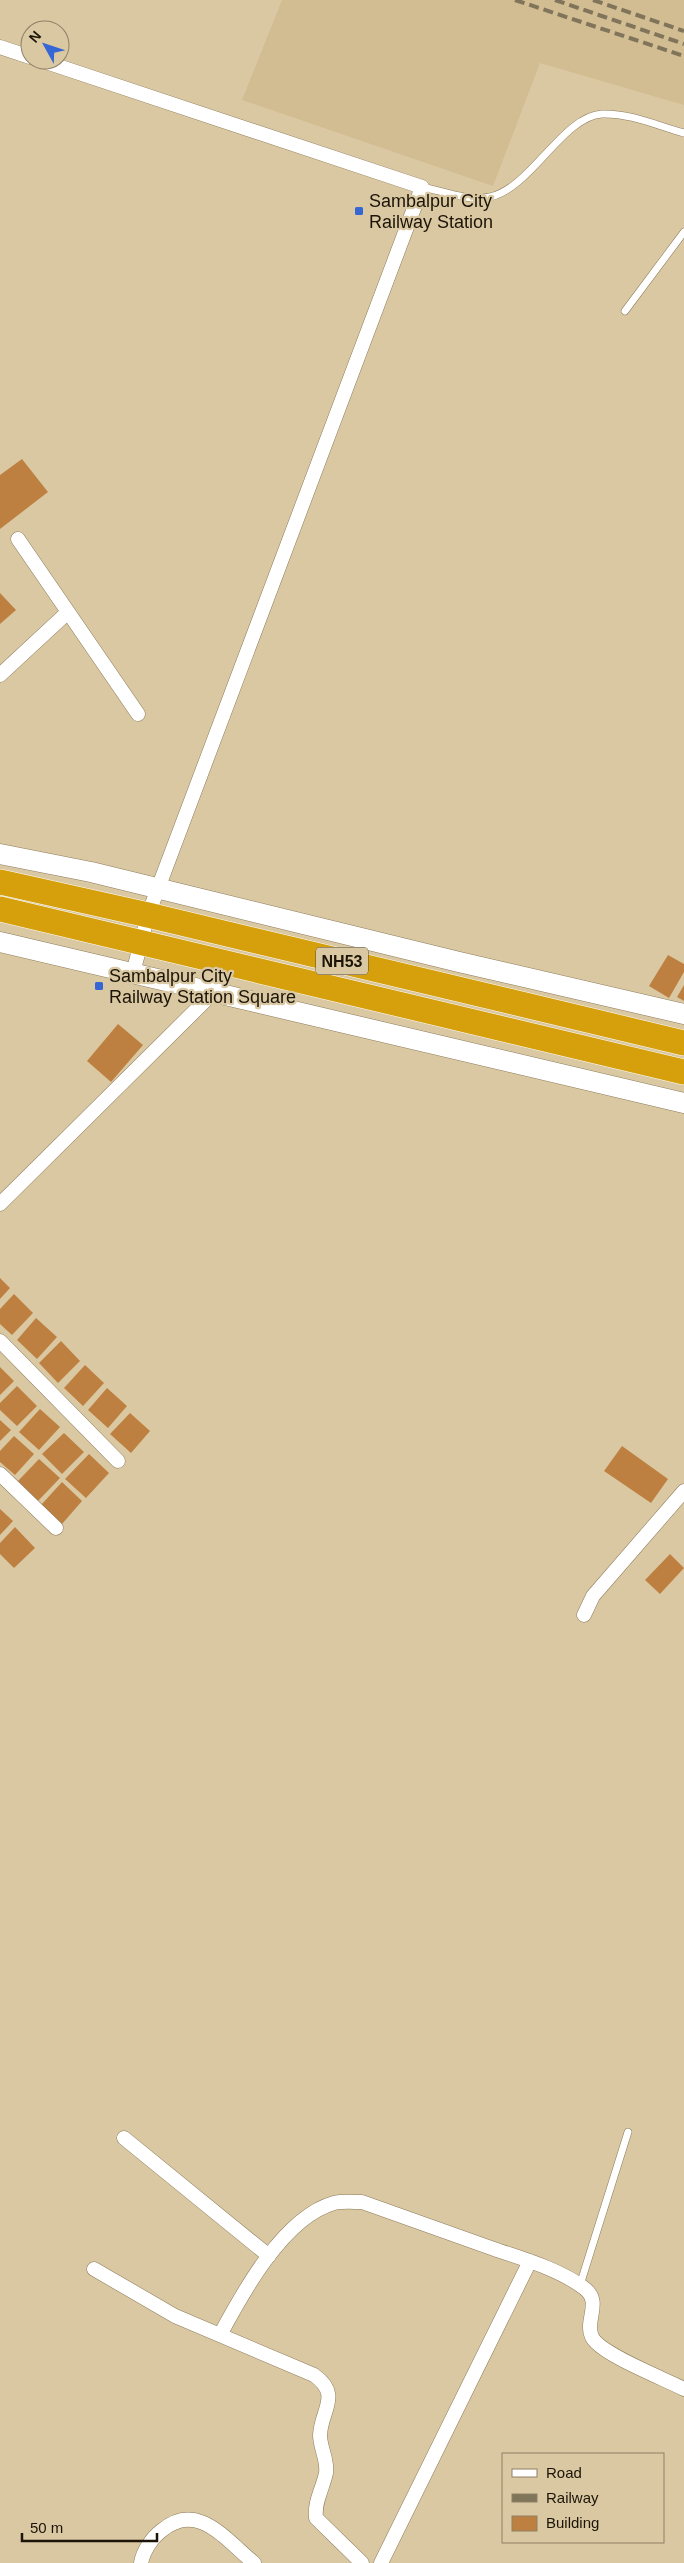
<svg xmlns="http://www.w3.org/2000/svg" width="684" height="2563" font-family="Arial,sans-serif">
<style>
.built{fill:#d2bc91}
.building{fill:#be8040}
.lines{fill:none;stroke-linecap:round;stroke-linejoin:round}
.lane-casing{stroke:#8d7c5a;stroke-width:8}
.street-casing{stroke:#8d7c5a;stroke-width:15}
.secondary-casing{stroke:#8d7c5a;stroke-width:21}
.highway-casing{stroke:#fff;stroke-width:26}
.lane{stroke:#fff;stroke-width:7}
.street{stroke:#fff;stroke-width:14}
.secondary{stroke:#fff;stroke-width:20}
.highway{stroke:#d5a00c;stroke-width:25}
.rail{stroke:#80745a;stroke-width:4;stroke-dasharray:10 5;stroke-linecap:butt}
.poi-dot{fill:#3665d4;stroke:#dac8a3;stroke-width:2}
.labels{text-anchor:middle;stroke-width:4.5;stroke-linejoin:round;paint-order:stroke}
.shield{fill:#dac8a3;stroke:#544a36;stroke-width:1}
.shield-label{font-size:16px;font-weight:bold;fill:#1b1407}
.poi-label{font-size:18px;fill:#1b1407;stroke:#dac8a3;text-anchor:start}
</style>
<rect width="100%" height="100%" fill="#dac8a3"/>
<!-- built -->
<path class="built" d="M282,0H684V105L540,63L493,186L242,100Z"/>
<!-- building -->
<path class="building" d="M22,459L48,492L0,529V475Z
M0,593L16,610L0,624Z
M668,955L684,964V972L669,998L649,986Z
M684,985V1001L677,997Z
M118,1024L143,1045L111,1082L87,1061Z
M0,1278L10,1288L0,1299Z
M14,1294L33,1313L12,1335L0,1324V1309Z
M36,1318L57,1337L37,1359L17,1340Z
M61,1341L80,1361L58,1383L39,1363Z
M85,1365L104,1383L83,1406L64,1388Z
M0,1367L14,1381L0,1395Z
M17,1386L37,1406L17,1426L0,1410V1403Z
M107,1388L127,1406L108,1428L88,1410Z
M40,1409L60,1427L39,1450L19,1432Z
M130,1413L150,1431L131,1453L110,1434Z
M0,1420L11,1430L0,1441Z
M64,1433L84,1452L62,1474L42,1454Z
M14,1436L34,1454L15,1475L0,1462V1451Z
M622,1446L668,1479L651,1503L604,1471Z
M89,1454L109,1473L86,1498L65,1479Z
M39,1459L60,1478L38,1501L18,1481Z
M62,1482L82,1501L62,1524L41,1505Z
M0,1509L13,1521L0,1535Z
M15,1527L35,1548L14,1568L0,1554V1543Z
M670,1554L684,1568L660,1594L645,1580Z"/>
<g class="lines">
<!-- lane casing -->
<g class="lane-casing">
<path id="lane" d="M422,187C443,191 469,202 490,197C531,188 563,116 602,114C630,113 658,126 684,133
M625,311L684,232
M580,2285L628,2132"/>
</g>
<!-- street casing -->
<g class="street-casing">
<path id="street" d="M0,47L30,57
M40,60L422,187L148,915L133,973
M18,539L138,714
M0,675L68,612
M0,1204L215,991
M0,1341L118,1461
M0,1474L56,1528
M584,1615L593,1596L684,1491
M124,2138L269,2256
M94,2269L175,2316L314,2375C342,2395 321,2410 320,2435C320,2448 328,2460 326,2473C323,2488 314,2502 316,2518L362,2563
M220,2335C243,2292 284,2217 334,2203C342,2201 353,2202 362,2202C406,2218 450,2233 494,2249C523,2259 559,2269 584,2288C603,2302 584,2321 592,2337C600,2354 665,2379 684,2389
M141,2563C143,2551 152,2538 161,2531C197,2500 225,2539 254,2563
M381,2563L530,2261"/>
</g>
<!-- secondary casing -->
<g class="secondary-casing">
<path id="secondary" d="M0,854L91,872L459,962L684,1014
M0,942L684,1103"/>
</g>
<!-- highway casing -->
<g class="highway-casing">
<path id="highway" d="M0,882L148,915L684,1043
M0,909L684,1072"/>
</g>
<!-- lane -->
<use href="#lane" class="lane"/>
<!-- street -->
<use href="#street" class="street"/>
<!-- secondary -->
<use href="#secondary" class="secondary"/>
<!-- highway -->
<use href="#highway" class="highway"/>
<!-- rail -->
<path class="rail" d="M515,0L684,56
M555,0L684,44
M593,0L684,31"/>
</g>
<!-- markers -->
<g class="poi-dot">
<rect x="354" y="206" width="10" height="10" rx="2.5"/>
<rect x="94" y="981" width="10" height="10" rx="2.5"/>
</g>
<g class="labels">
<!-- shield labels -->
<rect class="shield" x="316" y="947.5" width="52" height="27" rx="4"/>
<g class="shield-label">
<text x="342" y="967">NH53</text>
</g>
<!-- poi labels -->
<g class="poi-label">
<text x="369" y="207">Sambalpur City<tspan x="369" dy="21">Railway Station</tspan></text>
<text x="109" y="982">Sambalpur City<tspan x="109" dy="21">Railway Station Square</tspan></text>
</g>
</g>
<!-- legend -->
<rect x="502" y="2453" width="162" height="90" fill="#dac8a3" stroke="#8e8065"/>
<rect x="512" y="2469" width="25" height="8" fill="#ffffff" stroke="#8e8065"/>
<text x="546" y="2478" font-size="15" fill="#1b1407">Road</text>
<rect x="512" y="2494" width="25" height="8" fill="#80745a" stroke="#8e8065"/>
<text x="546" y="2503" font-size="15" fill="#1b1407">Railway</text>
<rect x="512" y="2516" width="25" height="15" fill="#be8040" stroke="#8e8065"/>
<text x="546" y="2528" font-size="15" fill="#1b1407">Building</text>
<!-- north arrow -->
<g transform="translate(45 45) rotate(310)"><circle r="24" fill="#dac8a3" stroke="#8e8065"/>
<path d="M0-4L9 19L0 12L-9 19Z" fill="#3665d4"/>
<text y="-8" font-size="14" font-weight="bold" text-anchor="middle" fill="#1b1407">N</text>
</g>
<!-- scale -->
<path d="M22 2533v8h135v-8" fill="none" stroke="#1b1407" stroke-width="2.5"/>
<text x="30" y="2533" font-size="15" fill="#1b1407" stroke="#dac8a3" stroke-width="4" paint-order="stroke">50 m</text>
</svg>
